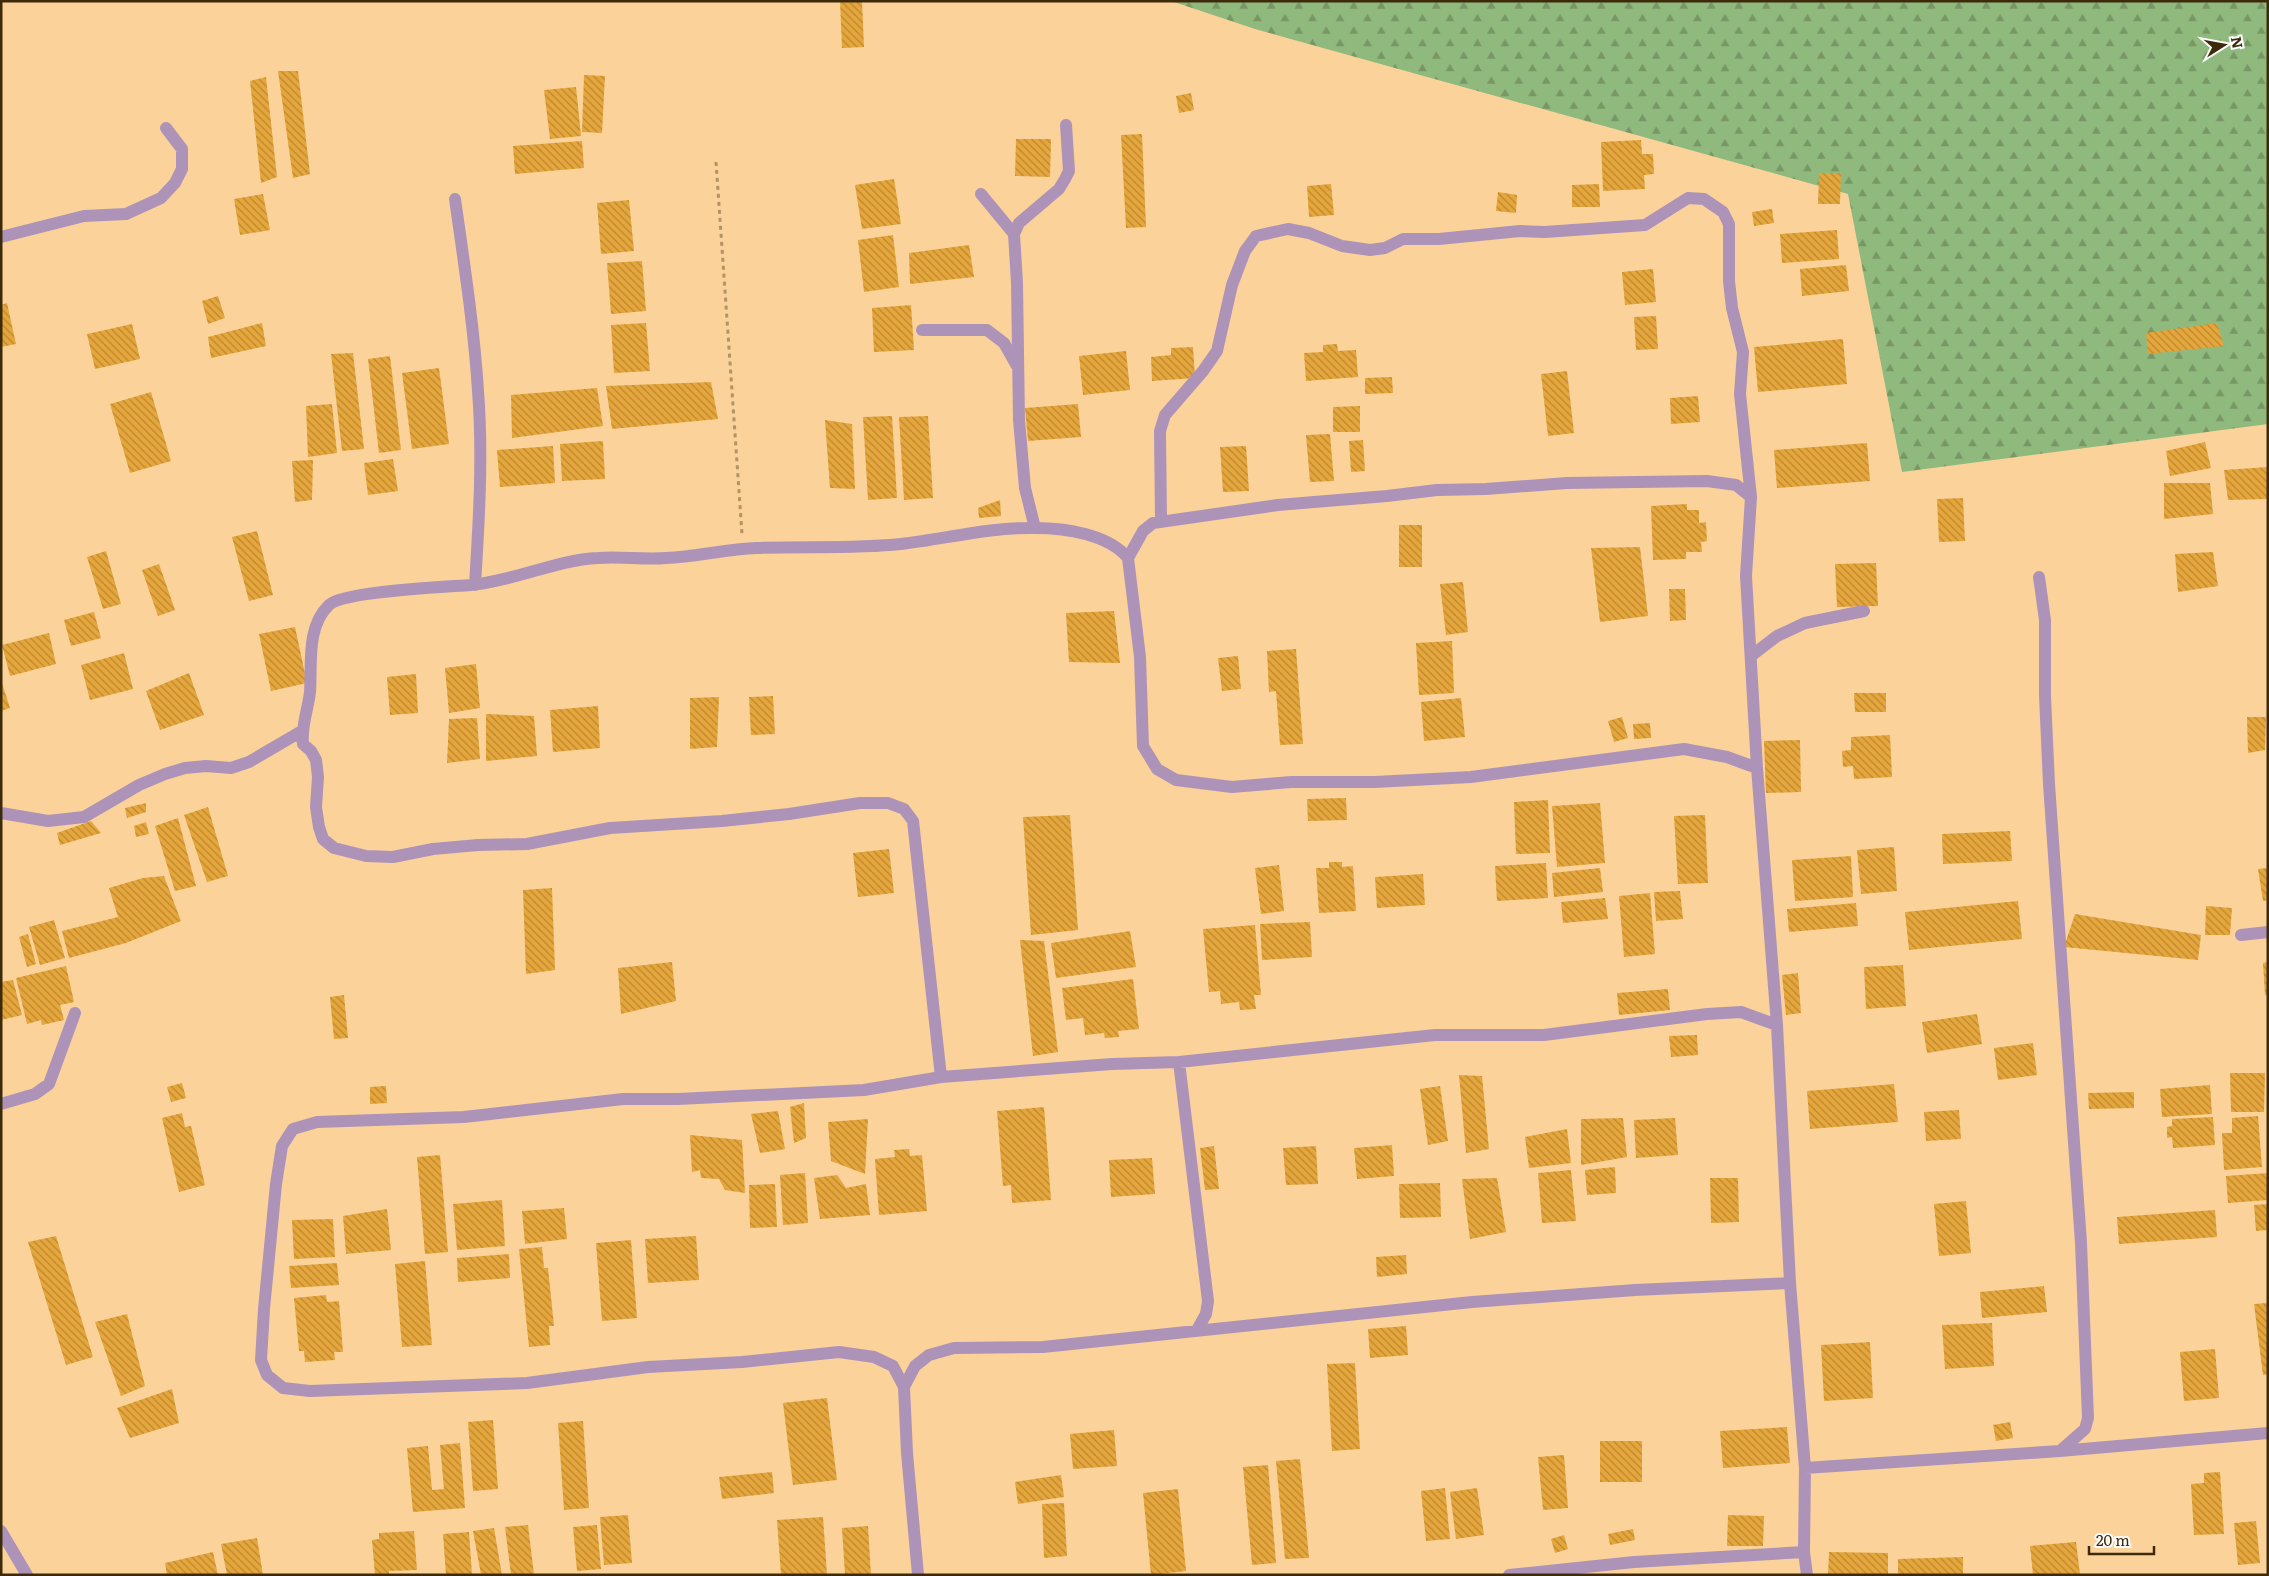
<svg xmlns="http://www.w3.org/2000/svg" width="2269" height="1576" font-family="Literata,serif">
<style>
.forest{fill:url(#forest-firs)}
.building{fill:url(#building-back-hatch)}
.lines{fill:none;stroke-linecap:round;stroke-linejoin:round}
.path{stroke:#b39363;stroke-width:3;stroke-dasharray:4 4;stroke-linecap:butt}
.minor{stroke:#ae93b9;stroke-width:12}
</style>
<defs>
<pattern id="forest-firs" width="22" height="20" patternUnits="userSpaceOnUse" patternTransform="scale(1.25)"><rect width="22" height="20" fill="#90b97e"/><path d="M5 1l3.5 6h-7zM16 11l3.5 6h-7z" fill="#779765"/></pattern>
<pattern id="building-back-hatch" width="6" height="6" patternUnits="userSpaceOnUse" patternTransform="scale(1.25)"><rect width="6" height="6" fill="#e5a63c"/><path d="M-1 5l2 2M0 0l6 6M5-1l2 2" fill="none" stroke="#bb8731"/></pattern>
</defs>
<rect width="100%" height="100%" fill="#fbd39a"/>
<!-- forest -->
<path class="forest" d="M1171,1H2268V424L1902,472L1848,194L1255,29Z"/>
<!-- building -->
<path class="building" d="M840,1H862L864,47L842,48Z
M278,71H298L310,174L293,178Z
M584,75L605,76L602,133L582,132Z
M266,77L277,177L261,183L250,81Z
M576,87L581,136L550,139L544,90Z
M1191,93L1194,110L1179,113L1176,96Z
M1142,134L1146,227L1126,228L1121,135Z
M1016,139H1051L1050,177L1015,176Z
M1641,140L1642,154H1653L1654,174L1644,175L1645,189L1603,191L1601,142Z
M582,141L584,168L515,174L513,146Z
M1819,173H1841L1840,204H1818Z
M894,179L901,224L862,229L855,185Z
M1331,184L1334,215L1309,217L1307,186Z
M1599,184L1600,207H1572V185Z
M1498,192L1517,195L1516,213L1496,211Z
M263,194L270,230L240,235L234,199Z
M629,200L634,251L601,254L597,203Z
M1772,209L1774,223L1754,226L1752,212Z
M1837,230L1839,259L1782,263L1780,234Z
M893,235L899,287L864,292L858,240Z
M969,245L974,277L910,284L909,253Z
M642,261L646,311L611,314L607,263Z
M1846,265L1849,291L1802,296L1800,269Z
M1653,269L1656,302L1625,305L1622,272Z
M218,296L225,318L208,324L202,301Z
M7,303L16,344L1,347V305Z
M911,305L914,350L874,352L872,308Z
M1656,316L1658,349L1636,350L1634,317Z
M262,323L266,346L211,358L208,337Z
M646,323L650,371L614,373L611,325Z
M2217,323L2224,346L2148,354L2146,333Z
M132,324L140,359L95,369L87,334Z
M1843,339L1847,384L1758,392L1754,347Z
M1337,344L1338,351L1356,350L1358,377L1306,381L1304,353L1323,352V345Z
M1193,347L1195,378L1152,381L1151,357L1171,355V348Z
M1126,351L1130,390L1083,395L1079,356Z
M353,353L364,449L342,451L331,354Z
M390,356L401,450L379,453L368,359Z
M439,368L449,444L412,449L402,373Z
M1567,371L1574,433L1548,436L1541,374Z
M1392,377L1393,393L1365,394V378Z
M711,382L718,419L612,429L606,386Z
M597,388L603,426L512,438L511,395Z
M151,392L171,461L130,473L110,404Z
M1698,396L1700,422L1671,424L1670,398Z
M332,404L337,453L308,457L306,406Z
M1078,404L1081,437L1028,441L1025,408Z
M1360,406V432H1333V407Z
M892,416L897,498L868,500L863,417Z
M928,416L933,498L904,500L899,417Z
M825,420L852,424L855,489L830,488Z
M1330,434L1334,481L1310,482L1306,435Z
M1363,440L1365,471L1351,472L1349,441Z
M603,441L605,479L562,481L560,444Z
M2205,442L2211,468L2170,476L2166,451Z
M1867,443L1870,481L1777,488L1774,450Z
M553,446L555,483L500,487L497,450Z
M1246,446L1249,491L1223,492L1220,447Z
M393,459L398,491L368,495L364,463Z
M313,460L312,500L295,502L292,461Z
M2268,467V499L2228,500L2224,470Z
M2164,483H2210L2213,514L2164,519Z
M1963,498L1965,541L1939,542L1937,499Z
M1000,500L1001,516L979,518L978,508Z
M1687,504V510H1699V523L1706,522L1707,541L1701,542L1702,552H1686V559L1653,560L1651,506Z
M1399,525H1422V567H1399Z
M257,531L273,595L249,601L232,537Z
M1640,547L1648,616L1600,622L1591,548Z
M106,551L121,604L103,609L87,557Z
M2213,552L2218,586L2178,592L2175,554Z
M1876,563L1878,606L1837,607L1835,564Z
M159,564L175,610L158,616L142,570Z
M1463,582L1468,632L1446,635L1440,584Z
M1669,589H1685L1686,620L1670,621Z
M1114,611L1120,663L1069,662L1066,613Z
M94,612L101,638L71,646L64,620Z
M295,627L307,683L271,691L259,634Z
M49,633L56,664L10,676L2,645Z
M1452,641L1454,693L1419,695L1416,643Z
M1296,649L1303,744L1280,745L1276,691L1269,692L1267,651Z
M124,653L133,689L90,700L81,665Z
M1238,656L1241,689L1222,691L1218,658Z
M476,664L480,708L449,713L445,668Z
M189,673L204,715L160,730L146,691Z
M416,674L418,713L390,715L387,677Z
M1,680L10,708L1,711Z
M1854,693H1886V712H1855Z
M773,696L775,734L751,735L749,697Z
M719,697L717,747L690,749V698Z
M1461,698L1465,737L1424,741L1421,702Z
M598,706L600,748L553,752L550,710Z
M486,714L534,716L537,756L486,761Z
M1622,717L1628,738L1614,742L1608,721Z
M2247,717H2266L2265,750L2248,753Z
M477,718L480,759L447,763L449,719Z
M1650,723L1651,738L1634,739L1633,724Z
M1890,735L1892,777L1854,779L1853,766L1843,767L1842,751L1851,750V737Z
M1800,740L1801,792L1766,793L1764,741Z
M1346,798L1347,820L1308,821L1307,799Z
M1548,800L1550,853L1516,854L1514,802Z
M146,803V812L127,818L125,808Z
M1600,803L1605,863L1557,867L1552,806Z
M208,807L228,876L207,882L184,815Z
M1070,815L1078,930L1031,935L1023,817Z
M1705,815L1708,883L1678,884L1674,816Z
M178,818L196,886L175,891L155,826Z
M91,821L101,833L60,845L57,833Z
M146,822L149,834L136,837L134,826Z
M2010,831L2012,861L1943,864L1942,834Z
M1894,847L1897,891L1861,894L1857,850Z
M889,849L894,893L858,897L853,853Z
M1851,856L1853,897L1795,901L1792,860Z
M1329,862H1342V867L1353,866L1356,911L1319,913L1316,868H1329Z
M1546,863L1548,898L1497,901L1495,866Z
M1279,865L1284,911L1261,914L1255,868Z
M1600,868L1603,892L1554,897L1552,873Z
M2268,868V900L2263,901L2258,869Z
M1423,874L1425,905L1377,908L1375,877Z
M164,876L181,921L126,943L69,958L62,931L118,917L109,888L143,878Z
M552,888L555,970L526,974L523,890Z
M1680,891L1683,919L1656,921L1654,892Z
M1650,893L1655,954L1624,957L1619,896Z
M1605,898L1608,919L1563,923L1561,902Z
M2018,901L2022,939L1909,950L1905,912Z
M1856,903L1858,926L1789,932L1787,909Z
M2206,906L2232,908L2230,935H2205Z
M2075,914L2201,935L2198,960L2064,947Z
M54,920L65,958L40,965L29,927Z
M1310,922L1312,957L1262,960L1260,924Z
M1255,925L1261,995H1254L1256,1009L1240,1010L1239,1002L1221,1004L1220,991L1209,992L1203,929Z
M1130,931L1136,967L1056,978L1051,943Z
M28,934L36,964L27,967L19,937Z
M1020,940L1044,941L1058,1052L1033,1056Z
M672,962L676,1001L621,1014L618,968Z
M2268,962V995H2265L2263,963Z
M1903,965L1906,1006L1866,1009L1864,967Z
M66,966L74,1002L60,1005L64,1020L42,1025L41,1020L27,1024L16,978Z
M1798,973L1801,1013L1786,1015L1782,975Z
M1133,979L1139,1029L1118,1031L1119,1037L1105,1038L1104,1033L1085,1035L1083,1018L1066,1020L1062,988Z
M13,980L22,1015L1,1020V982Z
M1668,989L1670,1010L1619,1015L1617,993Z
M344,995L348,1038L334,1039L330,997Z
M1977,1014L1982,1044L1927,1053L1922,1022Z
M1697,1035L1698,1055L1671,1057L1669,1036Z
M2033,1043L2037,1075L1998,1080L1994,1048Z
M2230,1073H2265L2264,1112H2231Z
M1459,1075L1482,1076L1489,1149L1466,1153Z
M182,1083L186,1098L171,1102L167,1087Z
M1894,1084L1898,1122L1810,1129L1807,1091Z
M2210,1085L2212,1114L2162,1117L2160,1089Z
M386,1086L387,1103L370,1104V1087Z
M1440,1086L1448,1141L1428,1145L1420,1089Z
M2134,1092V1108L2089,1109L2088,1093Z
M804,1103L806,1138L794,1143L790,1107Z
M1044,1107L1051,1200L1012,1203L1011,1185L1003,1186L997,1111Z
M1959,1110L1961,1139L1926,1141L1924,1112Z
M778,1111L785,1149L760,1153L751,1114Z
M182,1113L185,1127L191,1126L205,1185L179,1192L162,1118Z
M2258,1116L2262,1167L2224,1170L2222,1133H2232V1118Z
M2213,1117L2215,1145L2173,1148L2172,1137L2167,1138V1127L2172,1126V1119Z
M1623,1118L1627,1157L1581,1165V1119Z
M1675,1118L1678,1155L1636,1158L1634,1120Z
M868,1119L865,1174L831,1161L828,1122Z
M1567,1129L1571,1163L1529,1168L1525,1137Z
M690,1135L742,1140L745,1193L725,1190L719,1179L701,1178L700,1170L692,1172Z
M1392,1145L1394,1176L1357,1179L1354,1148Z
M1214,1146L1219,1189L1205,1190L1200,1148Z
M1316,1146L1318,1184L1286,1185L1283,1148Z
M909,1149L910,1156L922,1155L927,1211L879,1215L875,1159L895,1157L894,1150Z
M440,1155L448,1252L425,1254L417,1157Z
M1152,1158L1155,1194L1111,1197L1109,1160Z
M1615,1167L1616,1193L1587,1195L1585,1170Z
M1571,1170L1576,1221L1542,1223L1538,1173Z
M805,1173L808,1223L783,1225L780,1175Z
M2268,1173V1200L2228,1203L2226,1176Z
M837,1175L846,1188L866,1184L870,1215L820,1219L814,1178Z
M1497,1178L1506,1232L1470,1239L1462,1179Z
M1710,1178H1738L1739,1222L1711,1223Z
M1440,1183L1441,1217L1400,1218L1399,1184Z
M775,1184L777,1227L750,1228L749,1185Z
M502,1200L505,1246L457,1250L453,1204Z
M1966,1201L1971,1253L1939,1256L1934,1204Z
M2268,1204V1230L2256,1231L2254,1205Z
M564,1208L567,1239L525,1244L522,1211Z
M387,1209L391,1250L346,1254L343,1216Z
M2215,1210L2217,1237L2119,1244L2117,1217Z
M333,1219L335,1257L294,1259L292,1220Z
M56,1236L93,1357L66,1365L28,1242Z
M696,1236L699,1280L648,1283L645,1239Z
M631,1240L637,1318L602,1321L596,1243Z
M542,1247L544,1268H548L554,1326H549L550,1345L529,1347L519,1249Z
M509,1254L510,1278L458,1282L457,1258Z
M1406,1255L1407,1274L1377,1277L1376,1257Z
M425,1261L432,1345L402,1347L395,1264Z
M337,1263L339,1285L291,1288L289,1266Z
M2044,1286L2047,1312L1982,1318L1980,1292Z
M326,1295L327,1302L339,1301L343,1352H334L335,1360L305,1362L304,1351H299L294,1298Z
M2268,1303V1374L2263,1375L2254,1304Z
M127,1314L145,1386L121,1396L95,1322Z
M1992,1323L1994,1366L1945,1369L1942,1325Z
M1406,1326L1408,1355L1370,1358L1368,1329Z
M1870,1342L1873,1398L1824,1401L1821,1345Z
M2215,1349L2219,1398L2184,1401L2180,1352Z
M1355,1363L1360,1449L1332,1451L1327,1364Z
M172,1389L179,1423L130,1438L117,1408Z
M827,1398L837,1480L793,1485L783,1403Z
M493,1420L498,1489L473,1491L468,1422Z
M583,1421L589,1508L564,1510L558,1423Z
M2010,1422L2013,1438L1996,1441L1993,1425Z
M1787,1427L1790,1463L1723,1468L1720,1431Z
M1114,1430L1117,1466L1073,1469L1070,1434Z
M1600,1441H1642V1482H1600Z
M460,1443L465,1508L413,1512L407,1448L428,1446L432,1490L444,1489L440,1445Z
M1564,1455L1568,1508L1543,1510L1538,1457Z
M1300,1459L1309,1558L1285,1559L1276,1461Z
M1268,1465L1276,1563L1252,1565L1243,1467Z
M772,1472L774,1493L722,1499L719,1477Z
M2220,1472L2224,1534L2194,1535L2191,1484L2204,1483V1473Z
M1061,1475L1064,1497L1018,1504L1015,1482Z
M1445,1488L1450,1539L1426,1541L1421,1491Z
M1477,1488L1484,1535L1456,1539L1450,1492Z
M1178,1489L1186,1571L1151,1575L1143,1493Z
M1064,1503L1067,1556L1044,1558L1042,1504Z
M628,1515L632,1563L604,1565L600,1517Z
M1728,1515L1764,1516L1763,1546H1727Z
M823,1517L827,1575H781L777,1520Z
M2256,1521L2260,1563L2238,1565L2234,1523Z
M528,1525L534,1575H511L505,1527Z
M597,1525L601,1569L577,1571L573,1527Z
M868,1526L871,1575H845L842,1528Z
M494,1528L502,1575H481L473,1531Z
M1633,1529L1635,1540L1610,1545L1608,1534Z
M414,1531L417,1570L389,1571V1575H375L372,1540L379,1539V1533Z
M469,1532L472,1575H446L443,1534Z
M1564,1535L1568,1549L1555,1553L1551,1539Z
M257,1538L263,1575H227L221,1544Z
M2076,1542L2080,1574L2033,1575L2030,1546Z
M213,1552L218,1575H167L165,1563Z
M1829,1552L1888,1553V1575H1828Z
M1963,1557V1575H1898V1559Z"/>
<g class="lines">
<!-- path -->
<path class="path" d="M716,162L742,534"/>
<!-- minor -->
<path class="minor" d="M981,194L1014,234
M455,199C464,263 474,327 478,391C483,456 479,520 475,585
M1,237L84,216L126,214L161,198L175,183L182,169V149L166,128
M922,330H987L1004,343L1017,366
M1161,520L1160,431L1165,415L1203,371L1217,351L1232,285L1245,251L1256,236L1288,229L1309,233L1342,246L1370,250L1385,248L1403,239H1439L1520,231L1545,232L1645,225L1688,198L1704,199L1723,212L1729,224V281L1732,308L1743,352L1740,394L1751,497L1746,576L1757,768L1777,1025L1790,1283L1805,1468L1804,1552L1807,1575
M1035,528L1025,488L1019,420L1017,283L1014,234L1019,223L1059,189L1065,179L1069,171L1066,125
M1128,558L1143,531L1153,523L1278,505L1387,496L1437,490L1486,489L1567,483L1707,481L1736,485L1751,497
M2039,577L2045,620V696L2049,784L2081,1243L2088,1418L2085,1429L2060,1451
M1751,656L1777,636L1805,623L1864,611
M1,813L48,821L84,817L139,785L165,774L185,768L206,766L231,768L249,762L302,731
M2241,935L2268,932
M1179,1062L1208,1301L1206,1314L1197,1330
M941,1077L913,821L904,809L888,803H860L789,814L722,821L610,828L527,844L478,845L433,849L393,857L366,856L334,848L323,839L319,827L316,807L318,777L316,760L311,751L303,744C301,726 308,710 310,692C312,664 306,627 329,605C344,591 446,587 471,585C515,581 555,560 598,558C621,556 643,560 666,558C696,557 726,549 756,548C805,546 853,549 901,544C945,539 990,527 1035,528C1065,528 1108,534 1128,558L1140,657L1143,746L1157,769L1176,780L1232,787L1291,782H1375L1471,777L1684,749L1727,757L1757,768
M1,1104L35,1094L49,1084L75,1013
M904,1387L893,1366L874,1357L839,1352L742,1362L648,1367L527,1383L310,1391L283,1388L267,1375L261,1360L264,1309L276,1184L282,1146L293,1129L317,1122L464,1117L623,1099H678L864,1090L941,1077L1112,1064L1179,1062L1435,1035H1544L1707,1014L1741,1012L1777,1025
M1805,1468L2060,1451L2268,1433
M1,1531L27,1575
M918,1575L907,1453L904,1387L915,1366L929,1355L954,1348L1043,1347L1472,1302L1635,1290L1790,1283
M1509,1575L1634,1562L1804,1552"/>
</g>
<!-- border -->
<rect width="2269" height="1576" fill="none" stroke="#3d2a0a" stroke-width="5"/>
<!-- north arrow -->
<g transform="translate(2224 45) rotate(79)" stroke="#fbfbfb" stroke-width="4" paint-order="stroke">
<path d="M0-4L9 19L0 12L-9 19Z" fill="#3d2a0a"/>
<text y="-8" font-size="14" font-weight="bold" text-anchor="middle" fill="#3d2a0a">N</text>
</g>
<!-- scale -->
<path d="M2089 1546v8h65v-8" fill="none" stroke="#3d2a0a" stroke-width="2.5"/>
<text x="2096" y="1546" font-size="15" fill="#3d2a0a" stroke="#fbfbfb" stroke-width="4" paint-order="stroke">20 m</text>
</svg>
